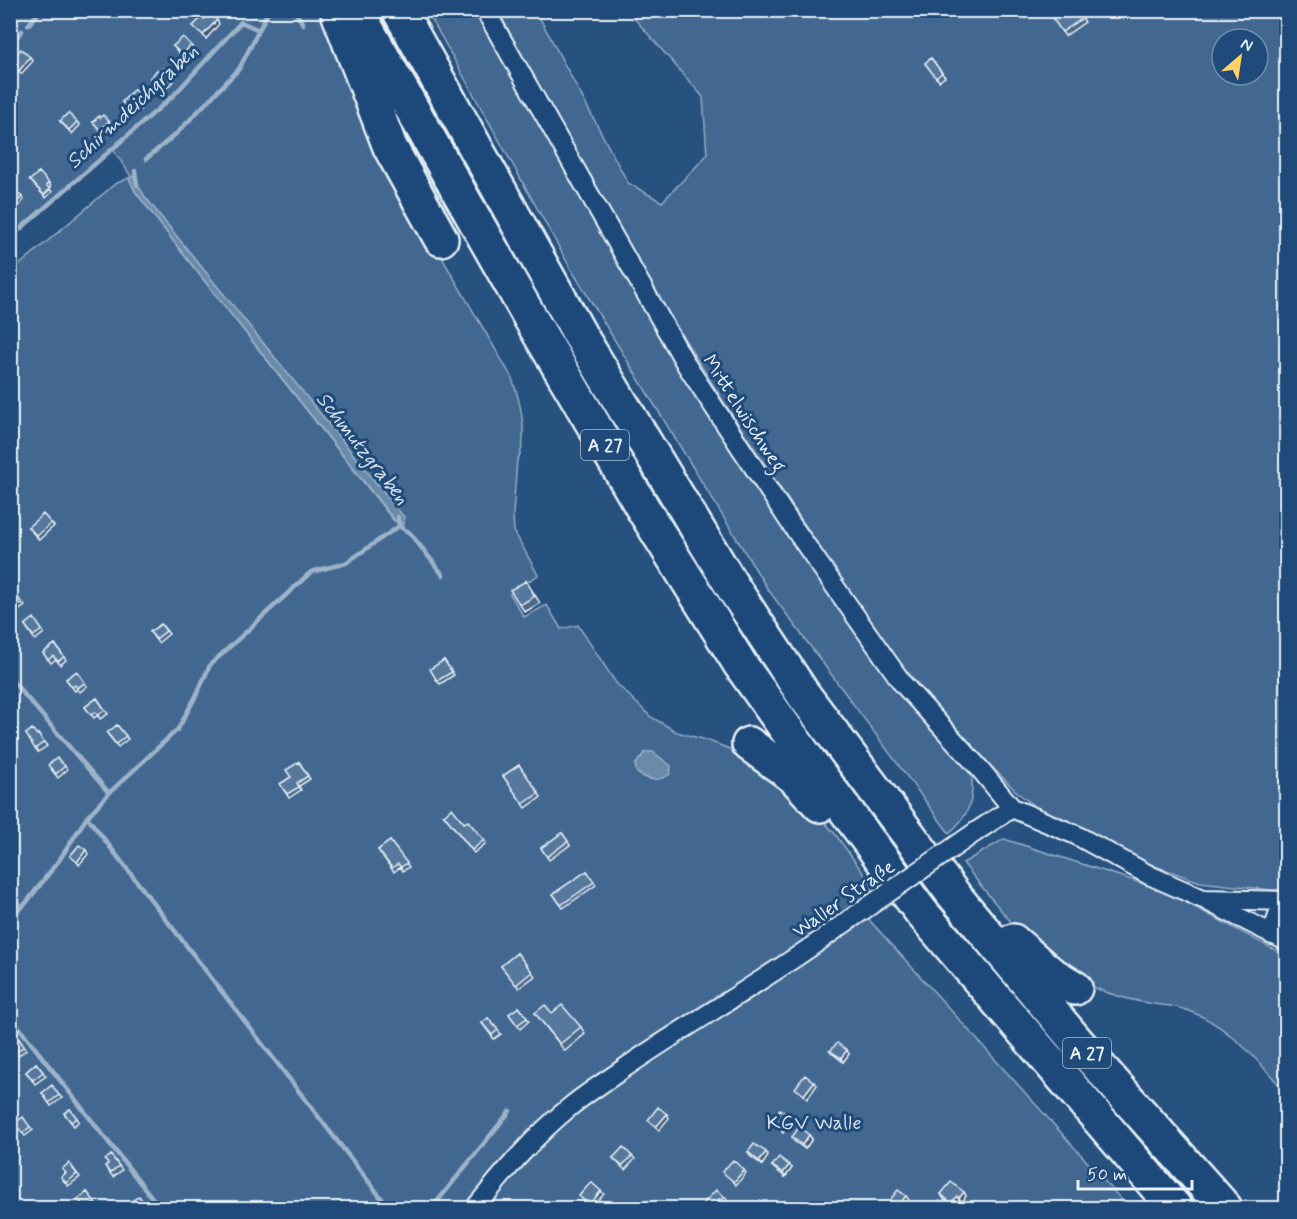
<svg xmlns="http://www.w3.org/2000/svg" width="1297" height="1219" font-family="Mynerve,sans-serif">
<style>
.green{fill:#436891;stroke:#96acc4;stroke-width:1.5;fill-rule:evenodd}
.water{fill:#6b8aaa;stroke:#9db3c9;stroke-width:1.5}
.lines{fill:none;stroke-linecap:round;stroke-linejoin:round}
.stream{stroke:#9db3c9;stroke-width:4.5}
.minor-casing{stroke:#e8f1f8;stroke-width:22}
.motorway-casing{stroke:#e8f1f8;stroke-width:38}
.minor{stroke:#1f4a7a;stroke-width:18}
.motorway{stroke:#1f4a7a;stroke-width:33}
.minor-bridge-casing{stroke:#e8f1f8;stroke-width:22;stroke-linecap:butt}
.minor-bridge{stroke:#1f4a7a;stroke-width:18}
.wall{fill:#4b6787;stroke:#e8f1f8;stroke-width:1.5}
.shaded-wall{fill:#3d546e;stroke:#e8f1f8;stroke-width:1.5}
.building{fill:#57789d;stroke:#e8f1f8;stroke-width:1.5}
.labels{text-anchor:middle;stroke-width:6;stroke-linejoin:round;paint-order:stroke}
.shield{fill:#1f4a7a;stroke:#acbfd2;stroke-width:1.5}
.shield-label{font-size:18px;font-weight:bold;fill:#e8f1f8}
.street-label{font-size:20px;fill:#e8f1f8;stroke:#1f4a7a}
.park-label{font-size:20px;fill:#d8e3ee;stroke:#1f4a7a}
.water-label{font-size:21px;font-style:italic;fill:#d5e2ec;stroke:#1f4a7a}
</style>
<rect width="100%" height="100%" fill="#27517f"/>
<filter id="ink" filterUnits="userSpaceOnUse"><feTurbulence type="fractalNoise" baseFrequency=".0167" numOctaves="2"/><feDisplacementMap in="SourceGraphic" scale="12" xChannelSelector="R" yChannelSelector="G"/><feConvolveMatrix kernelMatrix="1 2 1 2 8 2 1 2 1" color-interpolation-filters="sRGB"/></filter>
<g filter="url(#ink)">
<!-- green -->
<path class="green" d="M11,11H319L434,244L511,376C520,399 530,439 517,460L513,514L514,531L538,575L510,594L524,617L547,605L561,629L578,625L616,683L651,717L677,732L706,740L735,751L798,792L836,835L874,888L854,903L1129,1208H11V272L115,184L129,178L135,191L184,255L394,521L403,524L145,197L112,148L11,235Z
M427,11H475L676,360L735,455L890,681L971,770C975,797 970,816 949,833L767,588L571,269Z
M498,11H536L628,183L662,202L707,155L703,97L628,11H1286V191L1284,248L1286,258V889L1272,890L1200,882L1147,863L1041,811L1018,793L968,743L883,643L723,401L636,261ZM1222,39H1258V75H1222Z
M1004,839L1163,890L1286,956V1093C1256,1058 1223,1018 1176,1007C1167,1005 1157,1005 1148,1003C1125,999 1100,992 1079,980C1030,951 998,907 963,863Z"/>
<!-- water -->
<path class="water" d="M133,176L145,197L404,517V524L395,521L184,255L135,191L129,178Z
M645,752H653L671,766L670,774C657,783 649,780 637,773L635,765Z"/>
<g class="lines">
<!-- stream -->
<path class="stream" d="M294,10L303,24
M28,25L41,10
M10,44L22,31
M146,159L177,133L239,69L259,30
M135,171L137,185
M10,238L173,96L241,22L259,30L269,10
M399,526L410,533L443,575
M10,678L109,793
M87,817L389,1208
M10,893L22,907
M10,918L26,903L60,859L87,817L109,793L178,729L197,694L210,665L311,572L346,563L399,526L398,517
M10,1016L160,1208
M432,1208L510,1111"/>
<!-- minor casing -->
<g class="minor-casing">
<path id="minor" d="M485,10L687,366L789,521L903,684L980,769L1012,808L1076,835L1149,875L1203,899L1286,901
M977,831L1012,808
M1207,901L1286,941
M1272,935L1282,902
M475,1208C504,1172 534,1136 571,1106C587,1093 606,1081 623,1069C694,1020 770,978 839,927"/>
</g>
<!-- motorway casing -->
<g class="motorway-casing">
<path id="motorway" d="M337,10L390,147L441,239
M356,10L532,321L645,512L740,664L806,757L922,913L1175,1208
M399,10L580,335L732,586L803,694L954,895L1077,1042L1225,1208
M749,744L794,777L820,805
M1013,941L1050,973L1075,988"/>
</g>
<!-- minor -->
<use href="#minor" class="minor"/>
<!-- motorway -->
<use href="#motorway" class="motorway"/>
<!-- minor-bridge casing -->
<g class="minor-bridge-casing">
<path id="minor-bridge" d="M839,927L977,831"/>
</g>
<!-- minor-bridge -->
<use href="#minor-bridge" class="minor-bridge"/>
</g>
<!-- wall -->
<path class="wall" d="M1047,10H1077L1085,22L1065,36Z
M191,45L193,49L184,58L173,46Z
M931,58L945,77L939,81L925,63Z
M160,72L172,76L174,80L163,92L150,78Z
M142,97L144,101L139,106L141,109L134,115L122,102Z
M100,118L109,121L111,125L103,133L93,122Z
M60,121L77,122L80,125L72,134Z
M30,180L49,183L51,187L49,188L52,192L46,198Z
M51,523L54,526L39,540L28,527Z
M526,581L540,603L525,612L520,605Z
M22,603L25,606L14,614L10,610Z
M161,624L169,634L158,643L150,632Z
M25,625L42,630L44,633L35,640Z
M55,644L66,660L60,665L56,659L51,663L43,653Z
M444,660L454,675L440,684L437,681Z
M77,671L87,686L80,692L77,689L75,691L66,679Z
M97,698L108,714L100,719L98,715L94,718L85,707Z
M117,725L128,739L118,747L107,733Z
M26,734L37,735L38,734L47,746L38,752Z
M299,762L310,779L299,786L301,790L289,798L280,784L291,777Z
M519,765L541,797L526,808L503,776Z
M65,766L67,770L58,778L51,769Z
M444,815L464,823L484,840L486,843L474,853Z
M562,833L570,845L549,860L541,848Z
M10,839L15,845L10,849Z
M390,841L409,867L403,871L400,867L394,872L378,850Z
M587,871L596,885L563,908L553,894Z
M517,953L535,976L519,988L501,966Z
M519,1007L529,1021L520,1029L509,1014Z
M535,1013H552L581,1027L585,1034L565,1051Z
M488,1018L501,1034L494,1039L482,1023Z
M19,1039L26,1050L16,1057L10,1049Z
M830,1051L849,1054L843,1062L833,1054Z
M36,1063L46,1076L35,1084L26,1072Z
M42,1093L59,1095L62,1098L51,1106Z
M70,1109L79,1121L74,1126L64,1113Z
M15,1123L30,1127L33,1130L25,1136Z
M809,1135L812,1139L805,1149L794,1141L792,1137Z
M748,1152H766L768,1156L762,1165L750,1156Z
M111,1155L122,1170L113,1177L105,1166L108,1164Z
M632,1156L635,1159L625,1170L613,1158Z
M69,1163L80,1177L68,1186L61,1177L65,1173Z
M772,1166L792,1168L785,1177L775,1169Z
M87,1192L97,1206L94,1209H85Z
M964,1192L966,1196L962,1202L959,1200L954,1207L943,1198L941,1194Z"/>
<!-- shaded-wall -->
<path class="shaded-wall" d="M217,20L219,24L206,39L203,35Z
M30,57L33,61L21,74L19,71Z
M22,197L24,200L14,212L11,208Z
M86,850L88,854L79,865L77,862Z
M847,1050L849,1054L843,1062L841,1058Z
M814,1082L817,1085L807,1099L804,1095Z
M667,1114L669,1118L659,1130L656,1127Z
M790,1117L792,1121L783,1133L780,1129Z
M809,1135L812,1139L805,1149L802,1145Z
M766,1152L768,1156L762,1165L759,1161Z
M789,1165L792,1168L785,1177L783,1173Z
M744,1170L746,1173L736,1185L734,1182Z
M601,1191L604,1194L591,1208L589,1205Z
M964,1192L966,1196L962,1202L959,1198Z
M906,1196L909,1200L902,1209H898L897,1207Z
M957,1196L959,1200L954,1207L951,1203Z
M725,1197L727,1200L724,1204L721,1201Z
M719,1199L722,1203L717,1209H712Z"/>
<!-- building -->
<path class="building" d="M1047,10H1077L1083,18L1062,32Z
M209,13L217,20L203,35L193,26L202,17L204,19Z
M183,37L191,45L182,55L173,46Z
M21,49L30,57L19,71L10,63V60Z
M931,58L942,73L936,78L925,63Z
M163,68L172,76L161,88L150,78L157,70L160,72Z
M134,89L142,97L136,103L139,105L132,112L122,102Z
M68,113L77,122L69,130L60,121Z
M103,115L109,121L100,130L93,122L99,116L100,118Z
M39,172L49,183L46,185L50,189L44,195L30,180Z
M13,188L22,197L11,208L10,207V191Z
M43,514L51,523L37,536L28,527Z
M526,581L535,596L520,605L510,590Z
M14,592L22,603L11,611L10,594Z
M34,618L42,630L33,636L25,625Z
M161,624L166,631L156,639L150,632Z
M55,644L64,657L58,661L53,656L48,660L43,653Z
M444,660L452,672L437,681L430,669Z
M77,671L85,683L77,688L75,685L72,687L66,679Z
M97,698L105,710L98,715L95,712L91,715L85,707Z
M117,725L126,736L116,744L107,733Z
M32,729L37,735L38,734L44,742L35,749L26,734Z
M57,758L65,766L56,774L48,765Z
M299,762L308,776L297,783L299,787L287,794L280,784L291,777L286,770Z
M519,765L539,793L523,804L503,776Z
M452,808L464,823L468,821L484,840L472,850L444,815Z
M562,833L568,841L547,857L541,848Z
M390,841L407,863L401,867L398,864L392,868L378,850Z
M79,845L86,850L77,862L70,856Z
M587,871L594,882L561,905L553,894Z
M517,953L532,972L516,985L501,966Z
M545,1005L552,1013L562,1005L581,1027L560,1044L535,1013Z
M519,1007L527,1018L517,1025L509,1014Z
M488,1018L498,1030L492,1035L482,1023Z
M13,1037L16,1041L19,1039L24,1046L14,1054L10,1049V1039Z
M837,1043L847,1050L841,1058L830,1051Z
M36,1063L43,1072L33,1080L26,1072Z
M805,1075L814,1082L804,1095L795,1088Z
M52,1085L59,1095L49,1103L42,1093Z
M658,1107L667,1114L656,1127L648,1120Z
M70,1109L77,1118L71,1122L64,1113Z
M780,1109L790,1117L780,1129L770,1121Z
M23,1117L30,1127L22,1133L15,1123Z
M799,1127L809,1135L802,1145L792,1137Z
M754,1144L766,1152L759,1161L748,1152Z
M623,1147L632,1156L622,1166L613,1158Z
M111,1155L119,1166L110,1173L105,1166L108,1164L105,1160Z
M779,1157L789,1165L783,1173L772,1166Z
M733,1160L744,1170L734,1182L722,1172Z
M69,1163L77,1174L66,1183L61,1177L66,1173L62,1169Z
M591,1182L601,1191L589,1205L579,1196Z
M951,1182L964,1192L959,1198L957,1196L951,1203L941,1194Z
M716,1190L725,1197L721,1201L719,1199L712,1209L699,1208Z
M898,1190L906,1196L897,1207L889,1201Z
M87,1192L95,1202L87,1209H86L78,1199Z
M139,1196L146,1206L143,1209H134L129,1203Z
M930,1203L937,1209H926Z"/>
</g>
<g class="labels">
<!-- shield labels -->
<g class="shield">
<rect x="581" y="430" width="48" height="30" rx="4.5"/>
<rect x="1063" y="1038" width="48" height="30" rx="4.5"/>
</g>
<g class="shield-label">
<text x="605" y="451">A 27</text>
<text x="1087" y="1059">A 27</text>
</g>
<!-- street labels -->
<g class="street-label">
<text transform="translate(745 413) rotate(57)" y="7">Mittelwischweg</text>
<text transform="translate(843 898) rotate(-35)" y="7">Waller Straße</text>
</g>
<!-- park labels -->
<g class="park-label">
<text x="814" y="1129">KGV Walle</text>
</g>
<!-- water labels -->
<g class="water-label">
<text transform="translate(132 106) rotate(-43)" y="7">Schirmdeichgraben</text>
<text transform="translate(363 448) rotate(52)" y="7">Schmutzgraben</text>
</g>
</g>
<!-- margin -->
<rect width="1297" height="1219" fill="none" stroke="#1f4a7a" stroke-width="36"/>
<rect x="18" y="18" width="1261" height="1183" fill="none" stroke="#e8f1f8" stroke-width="2" filter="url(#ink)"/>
<!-- north arrow -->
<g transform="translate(1240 57) rotate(29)"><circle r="28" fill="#1f4a7a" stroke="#6f8dac" stroke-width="1.5"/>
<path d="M0-4.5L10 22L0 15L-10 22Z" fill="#ffd166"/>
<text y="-9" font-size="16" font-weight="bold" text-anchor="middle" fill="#e8f1f8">N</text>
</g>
<!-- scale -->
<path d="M1078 1180v9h114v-9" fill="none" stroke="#e8f1f8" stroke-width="3"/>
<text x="1087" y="1180" font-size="18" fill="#e8f1f8" stroke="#1f4a7a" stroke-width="4.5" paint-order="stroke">50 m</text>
</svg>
